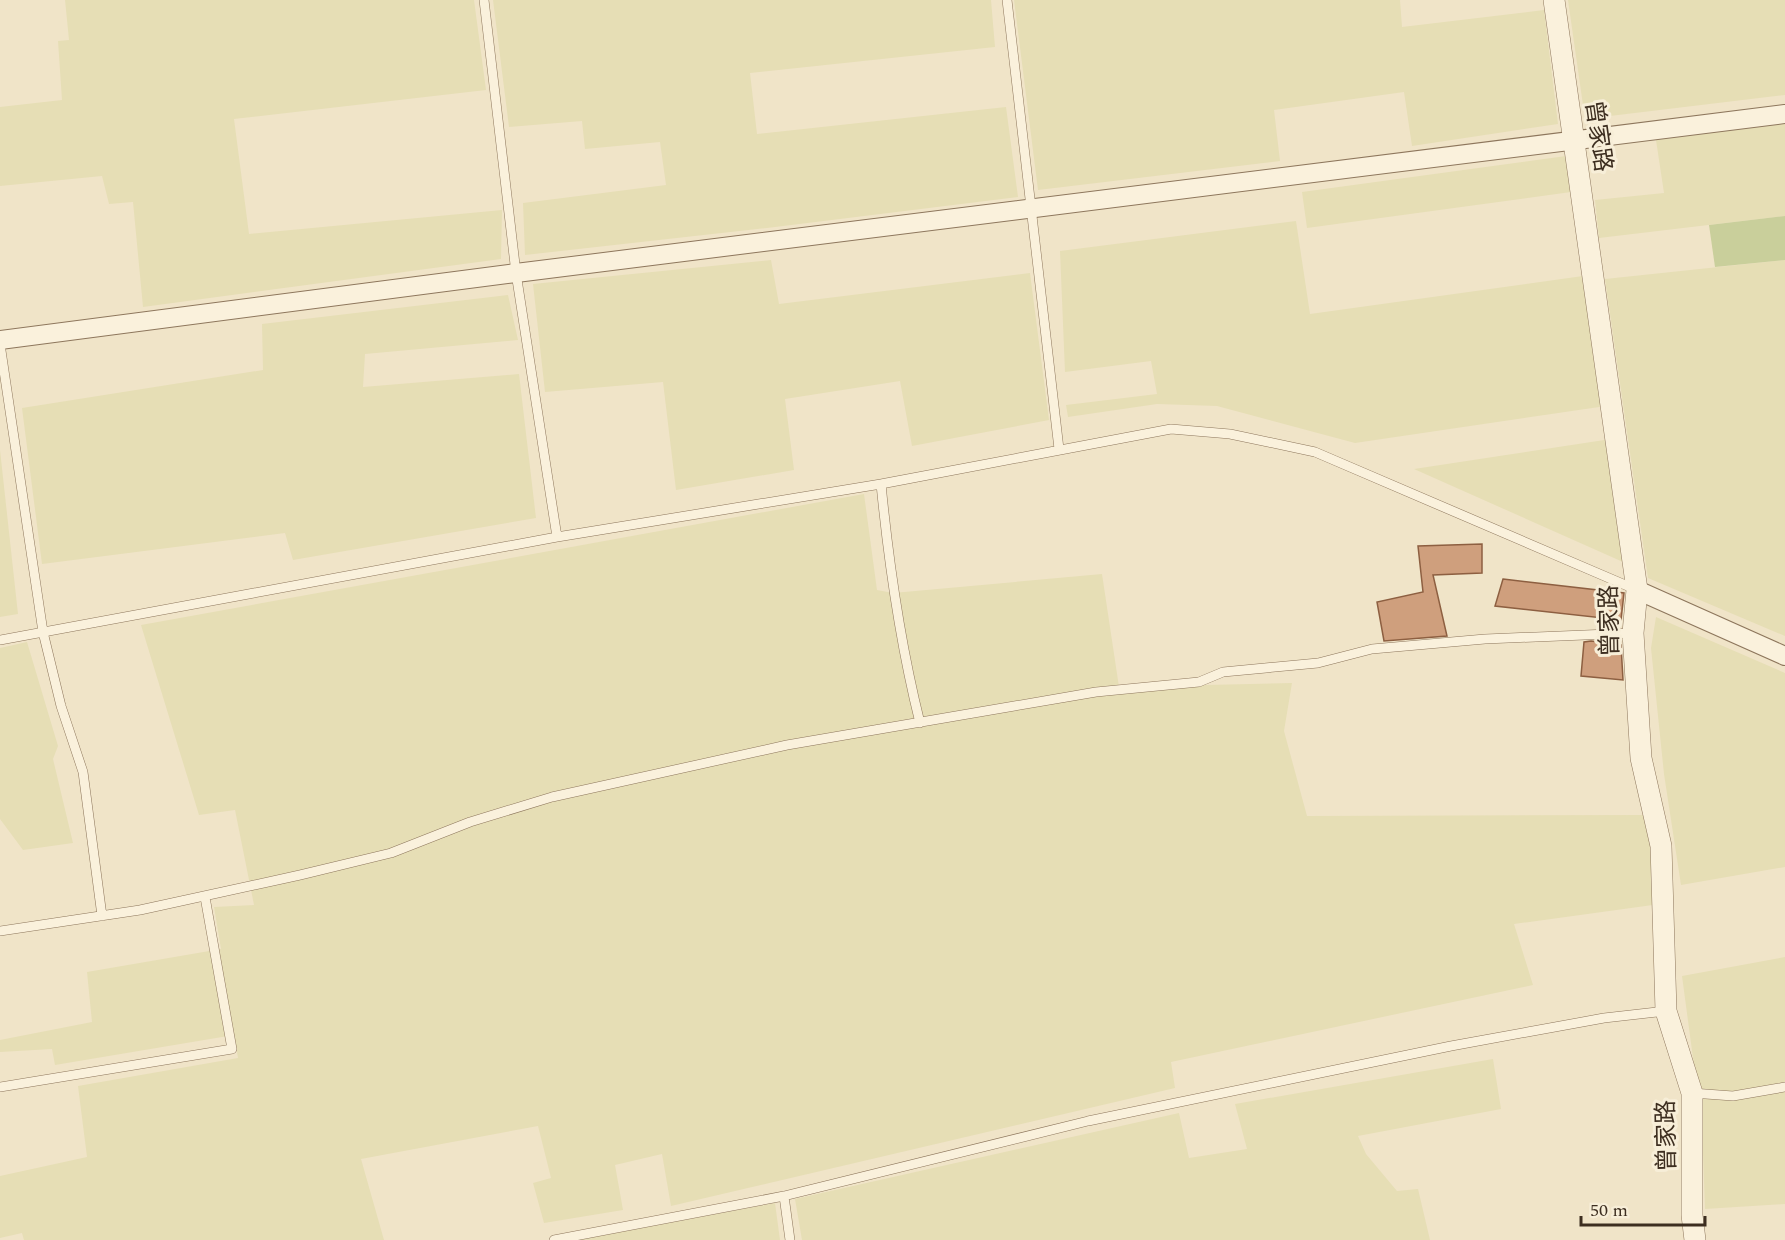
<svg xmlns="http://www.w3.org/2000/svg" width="1785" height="1240" font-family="Spectral,'Noto Sans TC',serif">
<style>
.farmland{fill:#e6deb5}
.green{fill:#c9cf9b}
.building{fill:#cf9f7d;stroke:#8d5f41;stroke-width:1.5}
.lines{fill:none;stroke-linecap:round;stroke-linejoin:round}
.service-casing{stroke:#8d765c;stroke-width:10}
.minor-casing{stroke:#8d765c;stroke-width:20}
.tertiary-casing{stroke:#8d765c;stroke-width:22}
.service{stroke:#faf1dc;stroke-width:9}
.minor{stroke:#faf1dc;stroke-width:18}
.tertiary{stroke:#faf1dc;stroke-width:21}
.labels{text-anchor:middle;stroke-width:6;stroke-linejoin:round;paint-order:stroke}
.street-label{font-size:24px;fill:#3d2e20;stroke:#f7eed8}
</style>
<rect width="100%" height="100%" fill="#f0e4c8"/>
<!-- farmland -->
<path class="farmland" d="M65,0H474L486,90L234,119L249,234L502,210L501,259L143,307L133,202L109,204L102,176L0,186V107L62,100L58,41L69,40Z
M493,0H991L995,47L750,73L757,134L1006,107L1018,197L767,228L525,255L523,203L666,185L660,142L585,149L582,121L509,127Z
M1014,0H1400L1402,27L1544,10L1558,124L1412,146L1404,92L1274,110L1280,161L1038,190Z
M1568,0H1785V95L1585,119Z
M1785,124V216L1599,238L1595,200L1664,193L1656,140Z
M1566,156L1571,192L1307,228L1302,192Z
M1296,221L1310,314L1583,276L1606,406L1355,443L1217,406L1157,404L1068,417L1066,405L1157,394L1151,361L1065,372L1060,251Z
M771,260L779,304L1030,273L1049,420L912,446L900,381L785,399L794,470L676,490L663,382L545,392L533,284Z
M1785,260V636L1648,578L1605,279Z
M508,295L518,340L365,354L363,387L519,374L536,518L293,560L285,533L42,564L22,408L263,370L262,324Z
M1624,437L1641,570L1414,469L1506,455Z
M0,450L18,614L0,617Z
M864,494L877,590L893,593L1102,574L1119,687L1292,683L1284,731L1307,816L1645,815L1660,904L1514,924L1533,985L1171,1062L1175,1088L671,1206L662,1154L615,1165L623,1210L544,1223L533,1183L551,1178L538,1126L361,1159L384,1240H24L22,1233L0,1238V1176L87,1157L78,1086L238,1058L234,1035L55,1065L52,1049L0,1052V1040L92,1022L87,972L221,949L214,907L254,905L235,810L199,815L141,625Z
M1656,617L1785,673V867L1681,885L1664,774L1651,648Z
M27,642L58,746L53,759L73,843L23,850L0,819V648Z
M1785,957V1204L1705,1209L1702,1125L1682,976Z
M1493,1059L1501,1109L1358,1136L1366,1154L1397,1191L1418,1189L1430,1240H802L795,1199L1179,1113L1189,1158L1247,1149L1235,1104Z
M775,1203L780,1240H578Z"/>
<!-- green -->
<path class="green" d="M1785,216V260L1715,267L1709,225Z"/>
<!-- building -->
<path class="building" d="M1482,544V573L1433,575L1447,636L1384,641L1377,602L1423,592L1418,546Z
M1503,579L1624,593L1621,620L1495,606Z
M1591,641L1621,645L1623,680L1581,676L1584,642Z"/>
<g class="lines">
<!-- service casing -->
<g class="service-casing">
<path id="service" d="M484,0L516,273L557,537
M1007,0L1059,449
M0,344L43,632L61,706L83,772L102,916
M881,484C889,566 900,643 920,723
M0,640L557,537L881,484L1171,429L1230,434L1315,452L1637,590
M0,931L140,910L300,875L391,853L470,822L552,797L787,745L1096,692L1199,682L1223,672L1318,663L1372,649L1485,639L1633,633
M0,1087L232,1049L205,897
M1692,1093L1733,1096L1785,1087
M784,1196L790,1240
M554,1240L784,1196L1088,1121L1451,1046L1604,1018L1666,1011"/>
</g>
<!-- minor casing -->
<g class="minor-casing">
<path id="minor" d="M0,340L516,273L1785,114
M1637,590L1785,656"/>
</g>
<!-- tertiary casing -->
<g class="tertiary-casing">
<path id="tertiary" d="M1554,0L1637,590L1633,633L1641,758L1661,846L1666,1011L1692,1093V1215L1695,1240"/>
</g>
<!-- service -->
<use href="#service" class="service"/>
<!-- minor -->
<use href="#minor" class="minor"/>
<!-- tertiary -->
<use href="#tertiary" class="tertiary"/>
</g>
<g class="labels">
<!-- street labels -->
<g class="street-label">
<text transform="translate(1599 136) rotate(82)" y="8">曾家路</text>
<text transform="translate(1609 621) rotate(-91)" y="8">曾家路</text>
<text transform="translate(1666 1136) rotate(-91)" y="8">曾家路</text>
</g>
</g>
<!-- scale -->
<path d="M1581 1216v9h124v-9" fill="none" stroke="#3d2e20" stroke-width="3"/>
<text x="1590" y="1216" font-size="18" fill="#3d2e20" stroke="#f7eed8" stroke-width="4.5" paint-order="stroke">50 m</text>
</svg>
